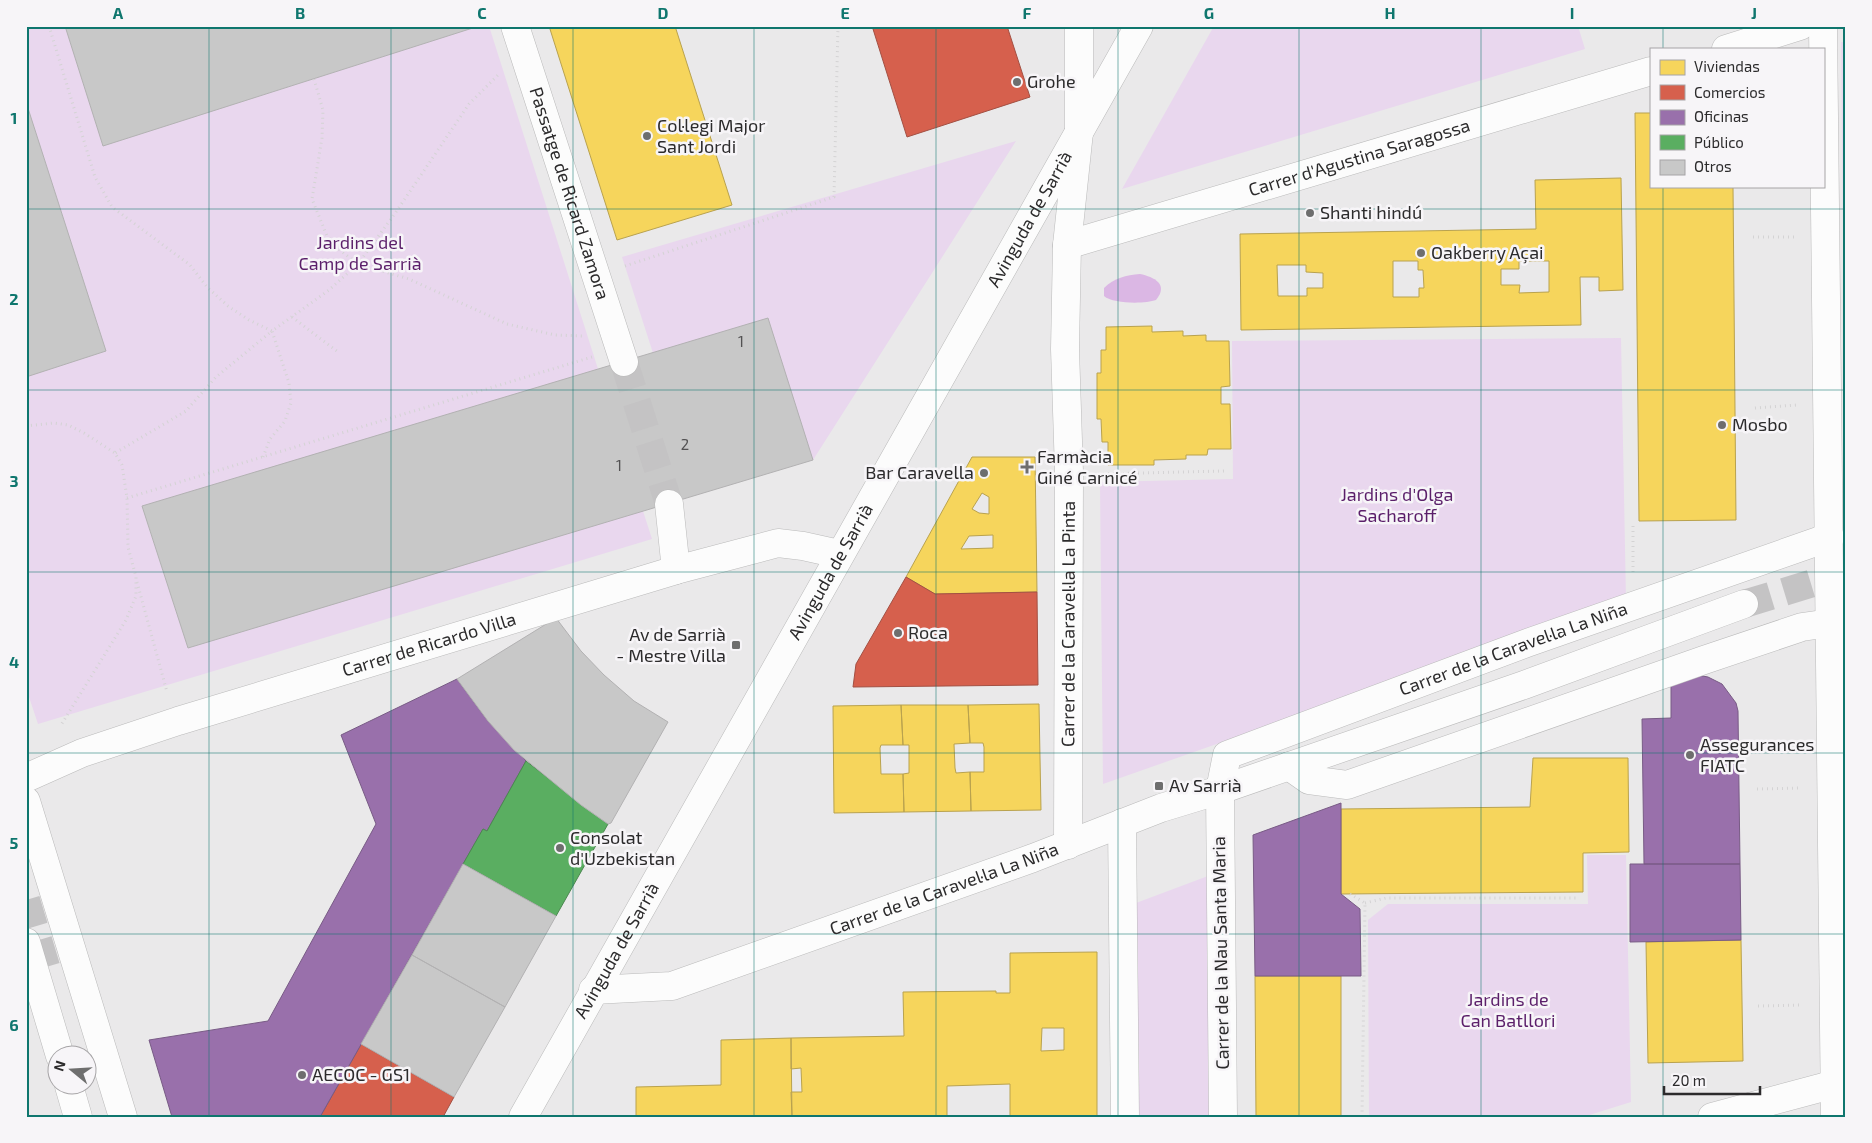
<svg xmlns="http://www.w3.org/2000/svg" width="1872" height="1143" font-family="'Exo 2',sans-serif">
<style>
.green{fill:#e9d7ee}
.water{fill:#dbb7e4}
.homes{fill:#f6d55c;stroke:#b9a24e;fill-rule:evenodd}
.shops{fill:#d6604d;stroke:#a35043}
.offices{fill:#9970ab;stroke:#785b85}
.public{fill:#5aae61;stroke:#4c8751}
.building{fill:#c8c8c8;stroke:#b2b1b2}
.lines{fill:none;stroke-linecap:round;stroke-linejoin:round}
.minor-tunnel{stroke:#c4c3c4;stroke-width:28;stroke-dasharray:28 14;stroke-linecap:butt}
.major-tunnel{stroke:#c4c3c4;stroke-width:28;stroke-dasharray:28 14;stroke-linecap:butt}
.minor-casing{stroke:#bababa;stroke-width:29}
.major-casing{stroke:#bababa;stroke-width:29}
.path{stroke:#d4d3d4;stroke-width:3;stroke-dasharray:1 4;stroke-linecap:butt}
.minor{stroke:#fcfcfc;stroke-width:28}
.major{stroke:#fcfcfc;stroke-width:28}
.grid{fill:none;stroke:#0f766e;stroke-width:1;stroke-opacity:0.55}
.poi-dot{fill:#6e6e6e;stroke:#f7f5f8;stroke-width:2}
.labels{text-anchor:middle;stroke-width:5;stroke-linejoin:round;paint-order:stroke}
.number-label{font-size:15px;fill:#535253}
.poi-label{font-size:18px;fill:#2c2b2c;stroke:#f7f5f8;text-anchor:start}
.street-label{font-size:18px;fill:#2c2b2c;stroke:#f7f5f8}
.park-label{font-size:18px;fill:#5b1f6a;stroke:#f7f5f8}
.neatline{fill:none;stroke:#0f766e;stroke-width:2}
.grid-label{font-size:16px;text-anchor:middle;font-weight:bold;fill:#0f766e}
</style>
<rect width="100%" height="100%" fill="#eae9ea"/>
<!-- green -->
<path class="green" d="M26,26H65L103,146L479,26H489L598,369L142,507L188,648L643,511L652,539L38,724L26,688V377L106,351L26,102Z
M1214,26H1578L1585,49L1122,189Z
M1841,42H1846V530Z
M1016,141L813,460L653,353L622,257Z
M1621,338L1626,600L1103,784L1100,482L1233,479L1232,341Z
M1587,855H1626L1631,1102L1583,1117H1369L1368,920L1388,904H1588Z
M1208,876L1210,1117H1139L1136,903Z"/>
<!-- water -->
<path class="water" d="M1140,274C1154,277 1169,284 1156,300C1145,304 1113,304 1104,296V288C1114,278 1126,275 1140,274Z"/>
<!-- homes -->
<path class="homes" d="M549,26H675L732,205L617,240Z
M1635,113H1651V186H1733L1736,520L1639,521Z
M1621,178L1623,290L1599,291V277H1580L1581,325L1241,330L1240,234L1536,229L1535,180ZM1393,261H1418V270H1423L1424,288H1419V297H1393ZM1519,261H1549V292L1519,293L1520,285H1501V269H1519ZM1277,265H1306V272L1323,273V288H1307V296H1278Z
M1152,326V332L1183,331V336L1206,335V341H1229L1230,386L1221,387V404H1230L1231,449H1208L1207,455H1186V459L1154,460V465H1108V442H1102L1101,419H1097V373H1101V350H1106V327Z
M972,457H1035L1037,592L935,594L906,577ZM982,493L989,497V514L979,513L972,509ZM993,535V548L961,549L969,536Z
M1039,704L1041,810L971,811L970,772H984V747L983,743H970L968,705Z
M901,705L903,745H881L880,748L881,774H903L904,812L834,813L833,706Z
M901,705H968L970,743L954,744L955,768L956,773L970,772L971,811L904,812L903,774L909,773V745H903Z
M1533,758H1628L1629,852L1583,853V892L1341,894V809L1530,807Z
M1741,940L1743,1061L1648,1063L1646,942Z
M1097,952V1117H1010V1084L947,1086V1117H792L791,1092H802L801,1068L791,1069V1038L904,1036L903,992L996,991V993H1010V953ZM1042,1028H1064V1050L1041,1051Z
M1255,976H1341V1117H1256Z
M791,1038L792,1117H636V1087L721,1085V1040Z"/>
<!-- shops -->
<path class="shops" d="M882,26H1007L1030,97L907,137L873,29Z
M906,577L935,594L1037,592L1038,685L853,687L856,664Z
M361,1044L454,1097L443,1117H320Z"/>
<!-- offices -->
<path class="offices" d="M1697,675L1708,677L1722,684L1736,703L1738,711L1740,864H1644L1642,719L1671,718V681Z
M457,679L488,721L526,761L487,831L483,829L320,1117H172L149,1040L268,1021L376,824L341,735Z
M1341,803V894L1360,909L1361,976H1255L1253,835Z
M1630,864H1740L1741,940L1630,942Z"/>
<!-- public -->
<path class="public" d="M526,761L608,824L556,916L463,864L483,829L487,831Z"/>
<!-- building -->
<path class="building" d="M65,26H479L103,146Z
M26,102L106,351L26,377Z
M768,318L813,460L188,648L142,506Z
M556,618L581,651L604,675L634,701L668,722L611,823L608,824L581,805L514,750L488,721L457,679Z
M463,864L556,916L505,1007L412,955Z
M412,955L505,1007L454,1097L361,1044Z"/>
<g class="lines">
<!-- minor-tunnel -->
<path class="minor-tunnel" d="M624,362L669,504
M1744,604L1846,573"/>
<!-- major-tunnel -->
<path class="major-tunnel" d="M26,900L47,970"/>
<!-- minor casing -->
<g class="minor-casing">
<g id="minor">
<path id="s1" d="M515,26L624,362"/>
<path d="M1726,49L1800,26"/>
<path id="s2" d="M1067,245L1651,71"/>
<path d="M669,504L676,570"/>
<path d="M1289,766L1309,780L1347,785L1704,660L1802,627L1830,623"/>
<path id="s3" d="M26,778L82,753L178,721L676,570L778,543L803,546L839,554"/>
<path d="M26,801L123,1117"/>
<path d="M1122,823L1125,1117"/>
<path id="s4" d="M1068,845L1069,472L1065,349L1067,245L1079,132V26"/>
<path d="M26,942L60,1056"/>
<path id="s5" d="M593,990L672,986L1033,858L1161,808L1220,790L1524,685L1744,604"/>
<path d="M69,1086L78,1117"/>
<path id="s6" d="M1223,1117L1220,790L1227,755L1527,643L1830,537"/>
<path d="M1712,1117L1835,1084"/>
</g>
</g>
<!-- major casing -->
<g class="major-casing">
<g id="major">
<path d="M1823,26L1835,1117"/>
<path id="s7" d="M523,1117L1139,26"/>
</g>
</g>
<!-- path -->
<path class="path" d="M49,26L95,177L112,207L190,265L207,287L228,306L249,320L272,331L216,377L186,411L115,453
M314,79L323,110L322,138L312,199L327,236L341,251L358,264L409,279L507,324L555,335L584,336
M1753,237H1795
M625,266L834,197L838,26
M292,317L338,352
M1755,408L1797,405
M26,426L54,423L68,425L84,433L115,453L122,465L127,498L128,547L136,577V596L126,620L61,725
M263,457L270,439L285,421L291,403L289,383L272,331L329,290L358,264L396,212L469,104L498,75
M1098,474L1224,471
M127,498L592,357
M1633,526V574
M137,582L167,692
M1757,789L1801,788
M1350,894L1365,903L1362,1117
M1365,903L1386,898H1576
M1758,1006L1801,1005"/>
<!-- minor -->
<use href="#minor" class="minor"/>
<!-- major -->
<use href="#major" class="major"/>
</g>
<!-- grid -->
<path class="grid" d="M209,26V1117M391,26V1117M573,26V1117M754,26V1117M936,26V1117M1118,26V1117M1299,26V1117M1481,26V1117M1663,26V49M1663,186V1117M26,209H1846M26,390H1846M26,572H1846M26,753H1846M26,934H1846"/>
<!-- markers -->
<g class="poi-dot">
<circle cx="1017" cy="82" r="5"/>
<circle cx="647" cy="136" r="5"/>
<circle cx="1310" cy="213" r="5"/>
<circle cx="1421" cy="253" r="5"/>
<circle cx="1722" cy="425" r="5"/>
<path d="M1024.5 459.5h5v5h5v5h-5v5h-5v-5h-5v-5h5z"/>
<circle cx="984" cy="473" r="5"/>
<circle cx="898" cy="633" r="5"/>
<rect x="731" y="640" width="10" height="10" rx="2.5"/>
<circle cx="1690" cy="755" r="5"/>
<rect x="1154" y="781" width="10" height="10" rx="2.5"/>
<circle cx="560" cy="848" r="5"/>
<circle cx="302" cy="1075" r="5"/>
</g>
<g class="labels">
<!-- number labels -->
<g class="number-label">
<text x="741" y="347">1</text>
<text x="685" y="450">2</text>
<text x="619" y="471">1</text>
</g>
<!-- poi labels -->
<g class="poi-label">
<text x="1027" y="88">Grohe</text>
<text x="657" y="132">Col·legi Major<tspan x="657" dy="21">Sant Jordi</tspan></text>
<text x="1320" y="219">Shanti hindú</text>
<text x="1431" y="259">Oakberry Açai</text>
<text x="1732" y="431">Mosbo</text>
<text x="1037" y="463">Farmàcia<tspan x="1037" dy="21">Giné Carnicé</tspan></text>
<text x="974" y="479" text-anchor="end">Bar Caravella</text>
<text x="908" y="639">Roca</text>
<text x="726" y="641" text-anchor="end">Av de Sarrià<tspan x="726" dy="21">- Mestre Villa</tspan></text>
<text x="1700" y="751">Assegurances<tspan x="1700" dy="21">FIATC</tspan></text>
<text x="1169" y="792">Av Sarrià</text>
<text x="570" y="844">Consolat<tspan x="570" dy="21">d'Uzbekistan</tspan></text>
<text x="312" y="1081">AECOC - GS1</text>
</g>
<!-- street labels -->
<g class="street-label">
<text dy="6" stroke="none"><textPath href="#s2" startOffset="305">Carrer d'Agustina Saragossa</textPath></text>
<text dy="6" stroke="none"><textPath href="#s1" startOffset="176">Passatge de Ricard Zamora</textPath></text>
<text dy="6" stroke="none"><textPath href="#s7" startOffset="1031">Avinguda de Sarrià</textPath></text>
<text dy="6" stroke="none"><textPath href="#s7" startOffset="626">Avinguda de Sarrià</textPath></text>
<text dy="6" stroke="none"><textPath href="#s4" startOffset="221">Carrer de la Caravel·la La Pinta</textPath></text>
<text dy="6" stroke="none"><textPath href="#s3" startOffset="425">Carrer de Ricardo Villa</textPath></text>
<text dy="6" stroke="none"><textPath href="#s6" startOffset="668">Carrer de la Caravel·la La Niña</textPath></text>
<text dy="6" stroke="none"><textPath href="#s5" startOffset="368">Carrer de la Caravel·la La Niña</textPath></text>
<text dy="6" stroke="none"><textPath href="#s7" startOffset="191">Avinguda de Sarrià</textPath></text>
<text transform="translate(1221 953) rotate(-91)" y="6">Carrer de la Nau Santa Maria</text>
</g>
<!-- park labels -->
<g class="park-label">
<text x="360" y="249">Jardins del<tspan x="360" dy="21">Camp de Sarrià</tspan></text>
<text x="1397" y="501">Jardins d'Olga<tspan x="1397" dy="21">Sacharoff</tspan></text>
<text x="1508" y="1006">Jardins de<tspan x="1508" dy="21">Can Batllori</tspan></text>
</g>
</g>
<!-- border -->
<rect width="1872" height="1143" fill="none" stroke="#f7f5f8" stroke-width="55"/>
<!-- legend -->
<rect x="1650" y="48" width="175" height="140" fill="#f7f5f8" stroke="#a6a4a6"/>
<rect x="1660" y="60" width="25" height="15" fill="#f6d55c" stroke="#a6a4a6"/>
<text x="1694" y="72" font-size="15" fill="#2c2b2c">Viviendas</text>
<rect x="1660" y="85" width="25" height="15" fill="#d6604d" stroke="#a6a4a6"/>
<text x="1694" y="98" font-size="15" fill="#2c2b2c">Comercios</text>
<rect x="1660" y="110" width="25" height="15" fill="#9970ab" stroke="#a6a4a6"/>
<text x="1694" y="122" font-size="15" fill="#2c2b2c">Oficinas</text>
<rect x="1660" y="135" width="25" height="15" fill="#5aae61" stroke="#a6a4a6"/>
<text x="1694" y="148" font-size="15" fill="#2c2b2c">Público</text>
<rect x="1660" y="160" width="25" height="15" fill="#c8c8c8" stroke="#a6a4a6"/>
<text x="1694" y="172" font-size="15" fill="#2c2b2c">Otros</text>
<!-- north arrow -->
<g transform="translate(72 1070) rotate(288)"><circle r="24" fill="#f7f5f8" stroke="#a6a4a6"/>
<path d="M0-4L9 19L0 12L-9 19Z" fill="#6e6e6e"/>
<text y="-8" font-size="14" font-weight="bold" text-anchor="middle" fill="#2c2b2c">N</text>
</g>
<!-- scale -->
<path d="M1664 1086v8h96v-8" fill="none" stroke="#2c2b2c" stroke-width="2.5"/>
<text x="1672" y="1086" font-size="15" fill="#2c2b2c" stroke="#f7f5f8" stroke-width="4" paint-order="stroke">20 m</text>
<rect x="28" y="28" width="1816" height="1088" class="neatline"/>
<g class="grid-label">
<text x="118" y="19">A</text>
<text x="300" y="19">B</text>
<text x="482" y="19">C</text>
<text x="663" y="19">D</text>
<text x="845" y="19">E</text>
<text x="1027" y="19">F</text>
<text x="1209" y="19">G</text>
<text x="1390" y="19">H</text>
<text x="1572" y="19">I</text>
<text x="1754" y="19">J</text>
<text x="14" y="124">1</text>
<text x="14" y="305">2</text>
<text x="14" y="487">3</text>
<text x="14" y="668">4</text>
<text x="14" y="849">5</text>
<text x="14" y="1031">6</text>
</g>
</svg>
